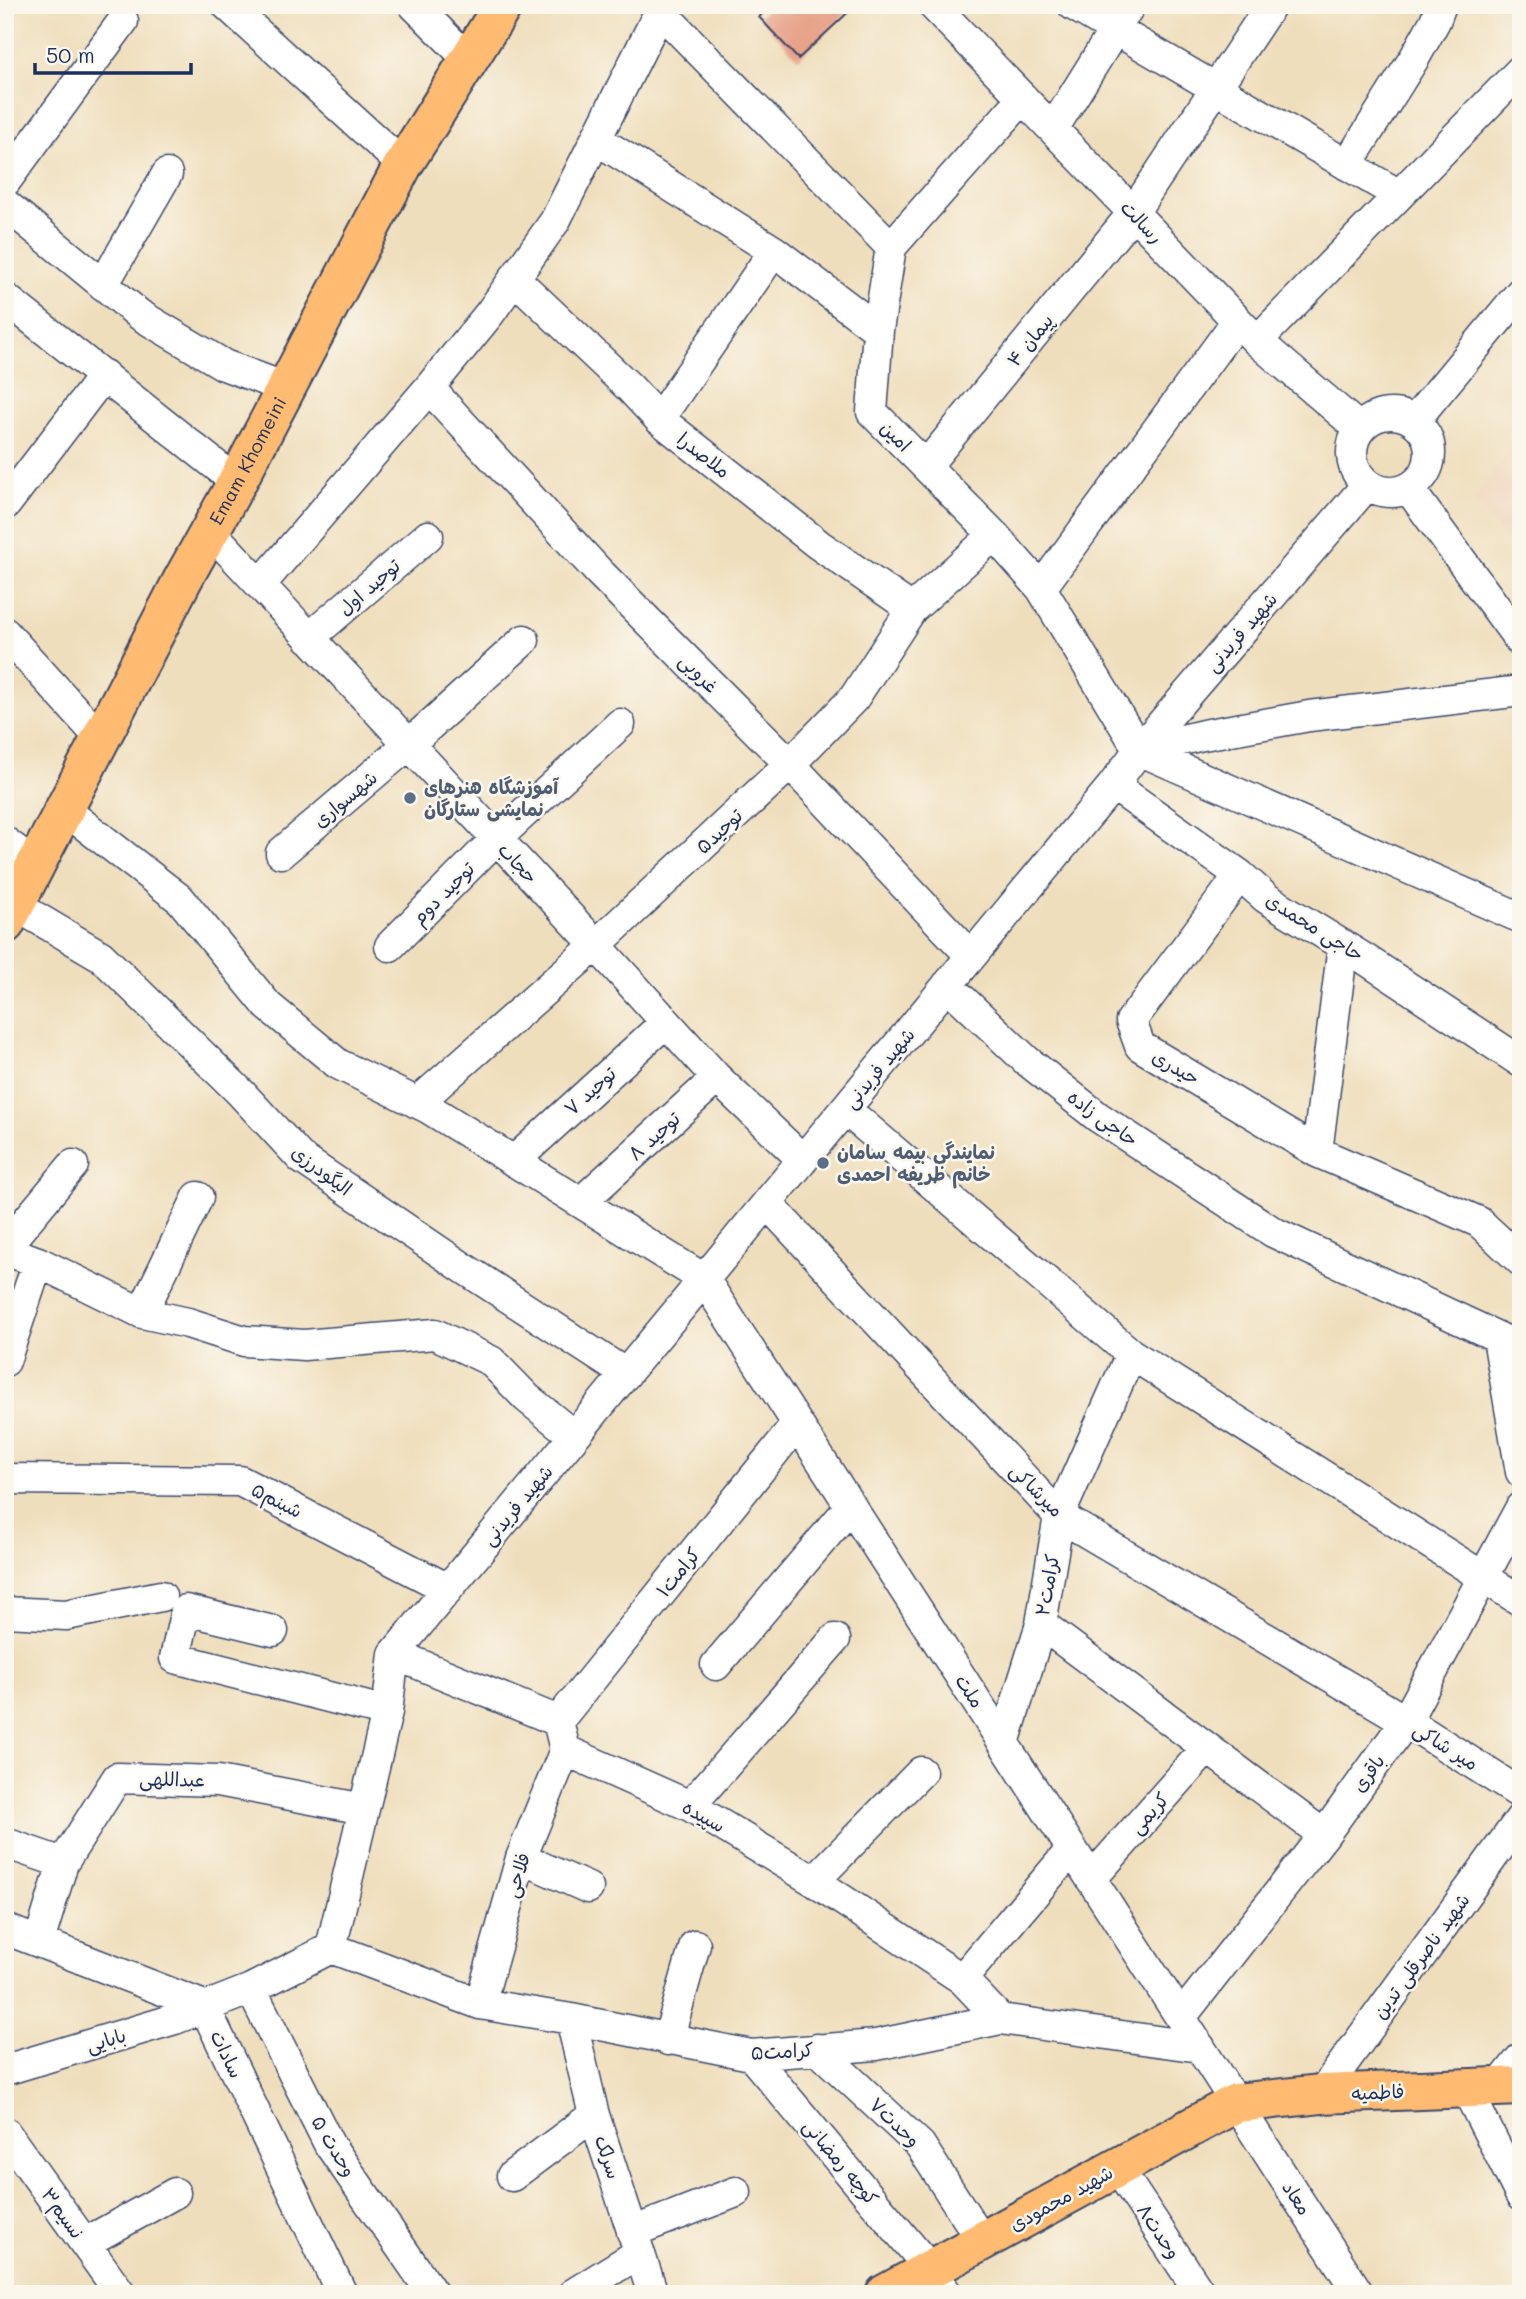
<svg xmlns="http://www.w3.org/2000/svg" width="1526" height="2299" font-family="Mali,'Playpen Sans Arabic',sans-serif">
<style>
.built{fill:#f0d6bc}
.building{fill:#e7a187}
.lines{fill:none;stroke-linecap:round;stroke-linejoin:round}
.minor-casing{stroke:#3b496c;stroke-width:33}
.major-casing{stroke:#3b496c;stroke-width:42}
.minor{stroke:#fff;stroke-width:30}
.major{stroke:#febb71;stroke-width:38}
.service-dot{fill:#5c6f8a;stroke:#fbf7ec;stroke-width:2.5}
.labels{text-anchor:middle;stroke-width:5;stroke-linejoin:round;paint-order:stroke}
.street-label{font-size:19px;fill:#1b2f5e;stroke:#fbf7ec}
.service-label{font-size:19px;font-weight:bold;fill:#4e5e75;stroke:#fbf7ec;text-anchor:start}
</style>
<rect width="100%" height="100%" fill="#fbf7ec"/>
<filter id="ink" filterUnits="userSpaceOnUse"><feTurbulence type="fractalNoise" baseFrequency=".0143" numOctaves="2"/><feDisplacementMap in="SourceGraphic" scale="14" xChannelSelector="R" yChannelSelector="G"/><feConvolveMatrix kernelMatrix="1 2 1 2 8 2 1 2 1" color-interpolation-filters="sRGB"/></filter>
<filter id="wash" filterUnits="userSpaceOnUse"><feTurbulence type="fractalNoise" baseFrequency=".00686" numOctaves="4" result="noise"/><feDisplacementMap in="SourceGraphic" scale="28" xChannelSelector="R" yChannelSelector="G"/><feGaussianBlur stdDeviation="1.57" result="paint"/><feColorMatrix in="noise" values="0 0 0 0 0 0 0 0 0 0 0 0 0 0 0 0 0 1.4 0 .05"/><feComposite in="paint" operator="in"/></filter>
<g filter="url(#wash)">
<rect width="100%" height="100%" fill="#efdebc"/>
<!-- built -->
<path class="built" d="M1521,435V558L1473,500Z"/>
<g id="blocks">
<!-- building -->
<path class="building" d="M772,5H856L798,59L759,17Z"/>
</g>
</g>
<g filter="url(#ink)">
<use href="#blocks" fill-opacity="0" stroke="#3b496c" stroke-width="2"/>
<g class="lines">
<!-- minor casing -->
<g class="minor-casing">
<path id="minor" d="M227,5L403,165
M414,5L469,60
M933,5L1257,341L1360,429
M1073,5L1399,195
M660,11L891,247
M1023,98L891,247L878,330L872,412L994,535L1041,588L1139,750
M1053,129L1130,5
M596,139L774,251L878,330
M1347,165L1415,57L1435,21L1441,5
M5,182L123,21
M5,204L140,315L224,365L286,388
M514,278L630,388L659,419L819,545L912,609
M103,285L167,174
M5,298L237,482
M1257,341L1521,70
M429,388L599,572L790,764L971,956
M1352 453a39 39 0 1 1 78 0a39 39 0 1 1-78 0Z
M659,419L774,251
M1414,421L1521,292
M926,466L1133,213L1271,5
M1409,489L1521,642
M6,504L104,375
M210,531L596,945L717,1078L803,1160
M260,585L429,388L490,313L555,221L663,5
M1041,588L1237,321
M5,633L102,740
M309,638L428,536
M1139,750L1521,918
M1139,750L1203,735L1309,716L1521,691
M1113,785L1240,875L1266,898L1365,959L1521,1062
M65,810L181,900L268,1006L338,1064L428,1108L704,1279L1359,2294
M5,842L36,865
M281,853L408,745L524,640
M1240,875L1131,1021L1140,1046L1317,1152L1479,1222L1521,1261
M15,905L101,956L240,1092L301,1158L465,1269L626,1374
M390,946L496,839L620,724
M947,985L1026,1060L1098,1117L1273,1232L1521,1348
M417,1103L596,945L790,764L854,698L912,609L994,535
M845,1109L1131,1354L1521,1601
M1317,1152L1343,945
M514,1161L666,1022
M591,1193L717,1078
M767,1203L1059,1516L1406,1721L1521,1794
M5,1247L73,1165
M5,1250L38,1262L142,1313L188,1323L244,1341L304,1345L435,1334L491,1361L527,1398L574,1436
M142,1313L198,1197
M1498,1338L1521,1472
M5,1361L38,1262
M5,1479L240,1481L448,1589
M5,1612L66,1615L161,1596
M1041,1624L1324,1835
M273,1631L186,1610L175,1658L387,1712
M394,1654L1113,785L1139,750L1367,485
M394,1654L558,1721L565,1750L690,1806L814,1881L962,1979L1000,2019
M716,1665L851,1506
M558,1721L797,1424
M1004,1743L1041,1624L1059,1516L1131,1354
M690,1806L835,1639
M5,1843L63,1863
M521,1858L588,1888
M1091,1879L1207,1748
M814,1881L921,1772
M5,1929L204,2006L342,2294
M39,1942L63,1863L117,1778L218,1781L364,1809
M331,1948L480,2004L571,2019L751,2055L876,2045L1000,2019L1200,2047
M962,1979L1072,1849
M251,1989L329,2144L433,2294
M480,2004L521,1858L565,1750
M1181,2017L1324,1835L1406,1721L1521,1507
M571,2019L594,2115L653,2294
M668,2040L695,1945
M817,2049L920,2145L982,2241
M751,2055L930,2269L947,2294
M5,2070L175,2019L251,1989L331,1948L387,1712L394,1654
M1498,2087L1521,2058
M1466,2088L1521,2196
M1321,2094L1521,1818
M5,2132L121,2294
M1117,2167L1201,2294
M512,2176L594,2115
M632,2232L736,2192
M85,2243L175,2193
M573,2294L639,2253"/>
</g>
<!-- major casing -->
<g class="major-casing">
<g id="major">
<path id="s1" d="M5,924L183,579L237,482L403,165L503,5"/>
<path d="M885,2294L1236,2103L1321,2094L1521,2086"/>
</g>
</g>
<!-- minor -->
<use href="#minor" class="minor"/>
<!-- major -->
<use href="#major" class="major"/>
</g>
</g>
<!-- markers -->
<g class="service-dot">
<circle cx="410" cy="798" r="7"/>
<circle cx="823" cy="1163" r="7"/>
</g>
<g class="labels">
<!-- street labels -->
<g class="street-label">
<text transform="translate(1142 222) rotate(46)" y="7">رسالت</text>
<text transform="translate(1030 340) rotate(-51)" y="7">پیمان ۴</text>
<text transform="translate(896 436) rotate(45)" y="7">امین</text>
<text transform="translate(704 455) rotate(38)" y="7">ملاصدرا</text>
<text dy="7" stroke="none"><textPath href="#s1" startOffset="523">Emam Khomeini</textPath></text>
<text transform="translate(369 587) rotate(-41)" y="7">توحید اول</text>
<text transform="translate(1241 632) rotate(-49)" y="7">شهید فریدنی</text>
<text transform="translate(699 673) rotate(45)" y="7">غروبی</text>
<text transform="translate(345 799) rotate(-40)" y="7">شهسواری</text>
<text transform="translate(719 831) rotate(-43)" y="7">توحید۵</text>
<text transform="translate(518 863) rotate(47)" y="7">حجاب</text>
<text transform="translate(443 893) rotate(-45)" y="7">توحید دوم</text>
<text transform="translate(1315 927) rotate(32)" y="7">حاجی محمدی</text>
<text transform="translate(1176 1067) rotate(30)" y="7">حیدری</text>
<text transform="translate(879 1068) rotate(-50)" y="7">شهید فریدنی</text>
<text transform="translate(590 1091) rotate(-42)" y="7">توحید ۷</text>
<text transform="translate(1103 1118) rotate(36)" y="7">حاجی زاده</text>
<text transform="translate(654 1136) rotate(-42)" y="7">توحید ۸</text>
<text transform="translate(322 1170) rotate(37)" y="7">الیگودرزی</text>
<text transform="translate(1037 1490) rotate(45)" y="7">میرشاکی</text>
<text transform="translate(277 1500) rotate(27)" y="7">شبنم۵</text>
<text transform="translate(517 1505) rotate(-50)" y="7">شهید فریدنی</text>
<text transform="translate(678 1572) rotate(-51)" y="7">کرامت۱</text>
<text transform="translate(1047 1585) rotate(-80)" y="7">کرامت۲</text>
<text transform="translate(970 1691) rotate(57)" y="7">ملت</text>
<text transform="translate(1446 1746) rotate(32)" y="7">میر شاکی</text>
<text transform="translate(1368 1773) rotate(-54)" y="7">باقری</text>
<text transform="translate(172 1779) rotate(1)" y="7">عبداللهی</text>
<text transform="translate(1149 1813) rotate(-48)" y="7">کریمی</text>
<text transform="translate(704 1816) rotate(29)" y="7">سپیده</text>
<text transform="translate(517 1875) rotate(-73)" y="7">فلاحی</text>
<text transform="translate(1421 1956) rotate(-54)" y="7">شهید ناصرقلی تدین</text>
<text transform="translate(106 2040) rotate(-17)" y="7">بابایی</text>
<text transform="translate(782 2051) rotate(-3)" y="7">کرامت۵</text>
<text transform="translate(227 2054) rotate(64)" y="7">سادات</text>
<text transform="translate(1378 2092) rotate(-2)" y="7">فاطمیه</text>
<text transform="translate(895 2122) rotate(44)" y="7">۷وحدت</text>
<text transform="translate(334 2146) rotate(59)" y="7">وحدت ۵</text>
<text transform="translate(608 2157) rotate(72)" y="7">سرلک</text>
<text transform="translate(841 2162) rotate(50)" y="7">کوچه رمضانی</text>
<text transform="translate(1061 2198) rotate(-29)" y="7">شهید محمودی</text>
<text transform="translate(1297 2198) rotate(57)" y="7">معاد</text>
<text transform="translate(63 2213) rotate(54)" y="7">نسیم۳</text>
<text transform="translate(1159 2231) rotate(56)" y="7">وحدت۸</text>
</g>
<!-- service labels -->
<g class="service-label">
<text x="424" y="794">آموزشگاه هنرهای<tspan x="424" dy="22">نمایشی ستارگان</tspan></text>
<text x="837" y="1159">نمایندگی بیمه سامان<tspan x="837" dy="22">خانم ظریفه احمدی</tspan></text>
</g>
</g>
<!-- margin -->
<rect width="1526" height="2299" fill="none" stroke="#fbf7ec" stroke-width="28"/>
<!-- scale -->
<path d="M35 63v10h156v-10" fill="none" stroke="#1b2f5e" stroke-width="3.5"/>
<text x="46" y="63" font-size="21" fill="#1b2f5e" stroke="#fbf7ec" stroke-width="5" paint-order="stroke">50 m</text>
</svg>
